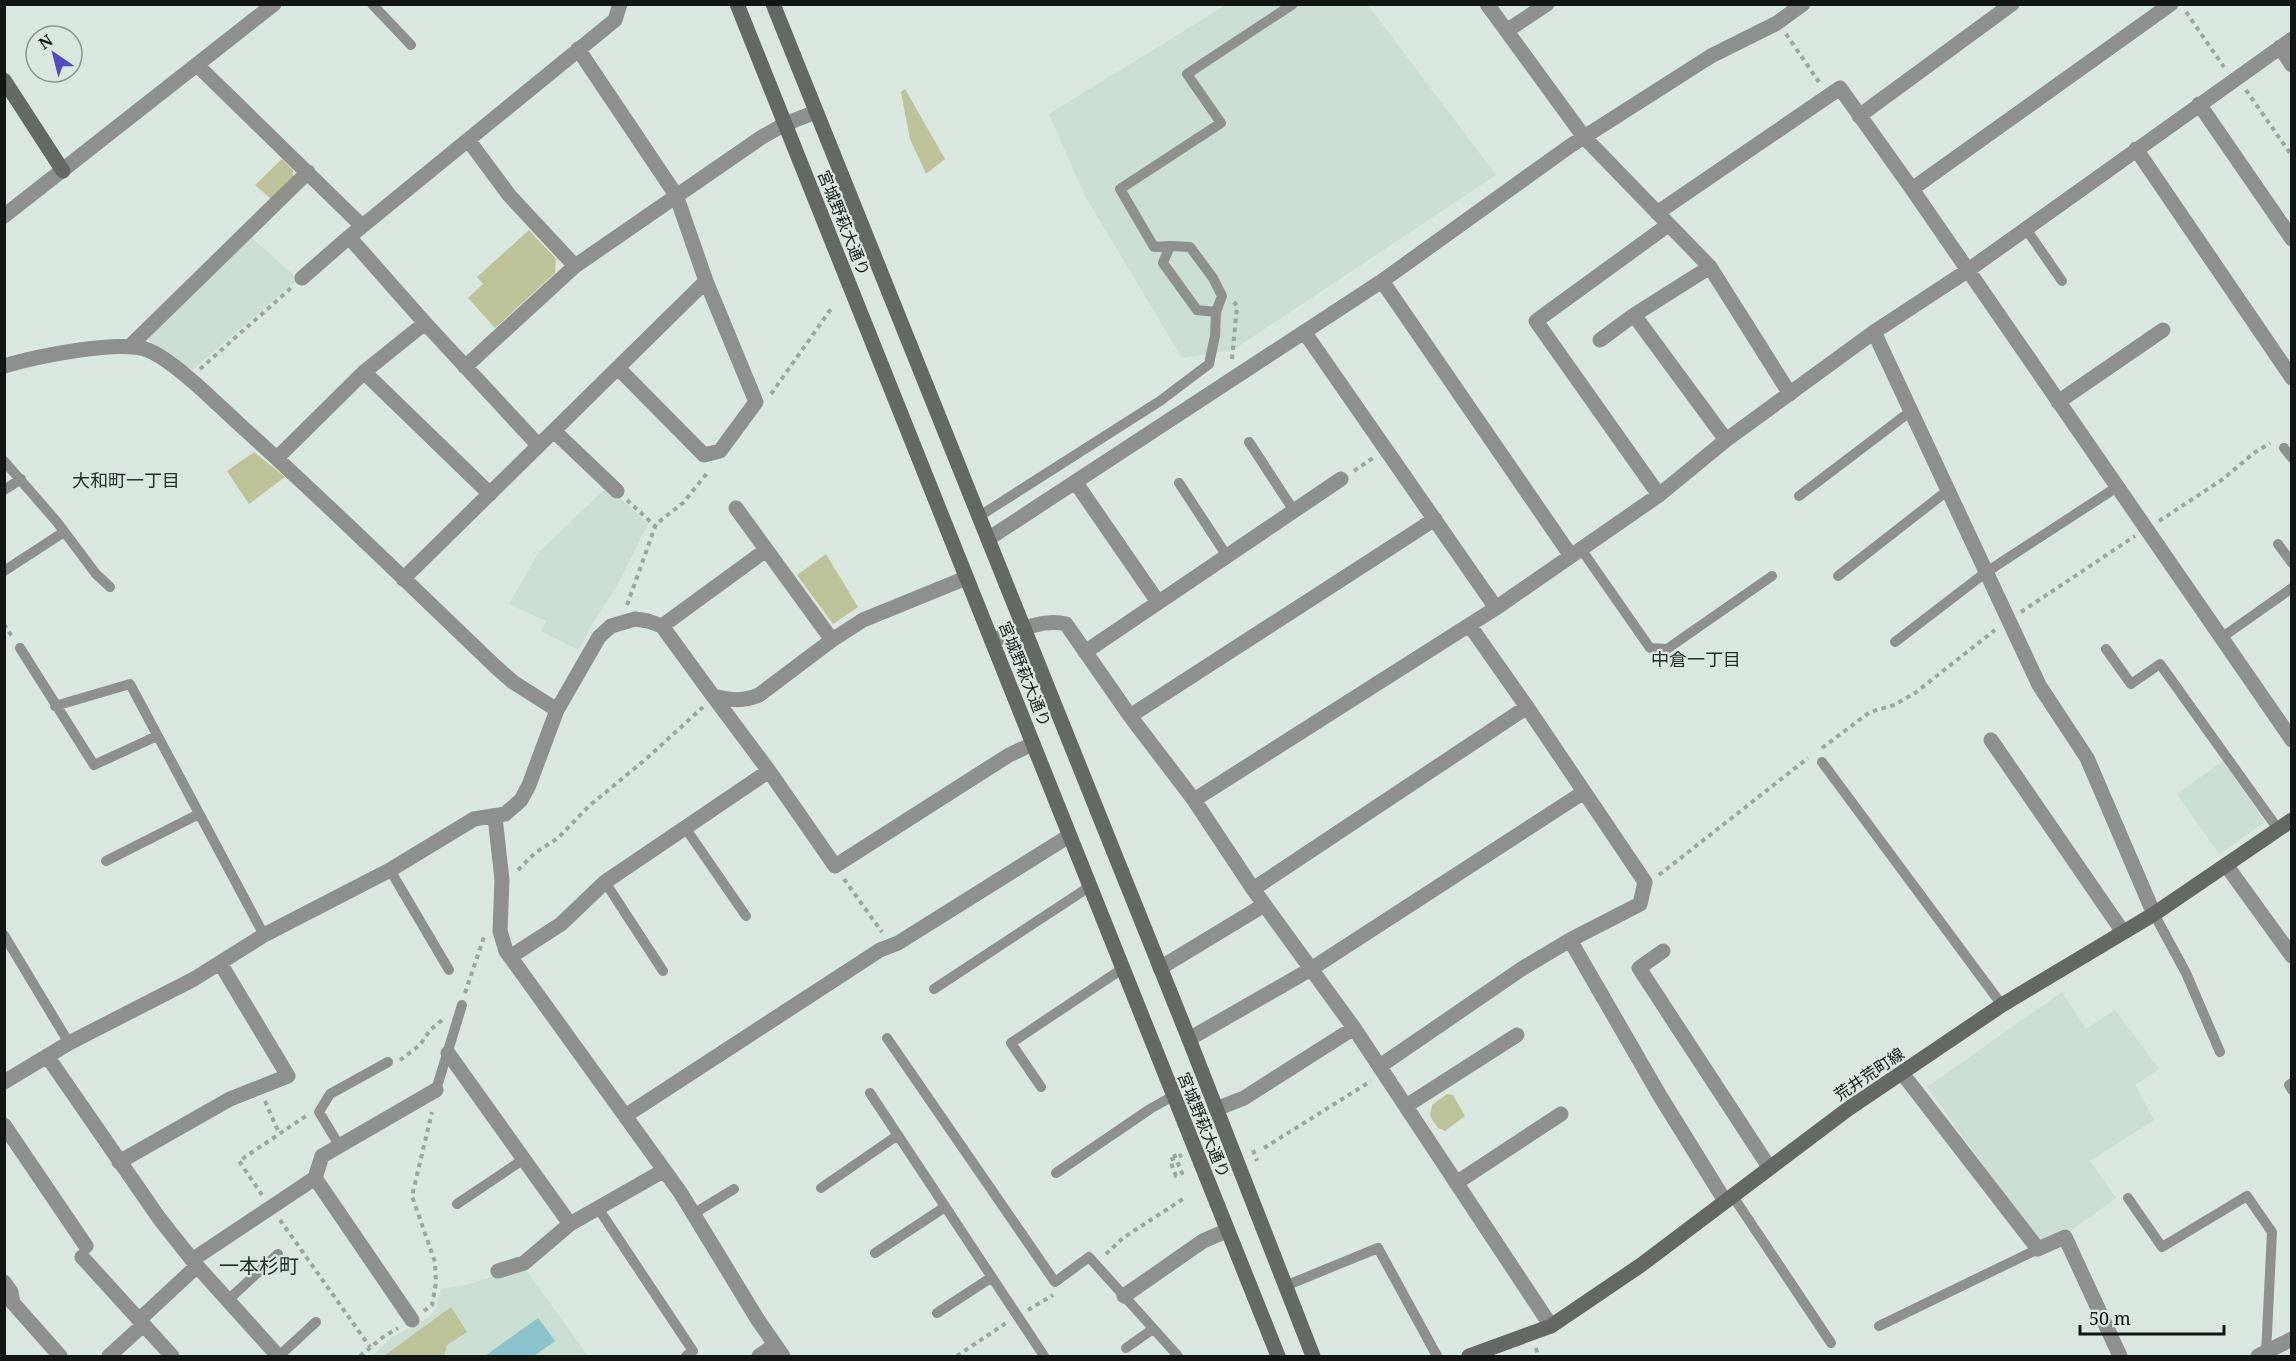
<svg xmlns="http://www.w3.org/2000/svg" width="2296" height="1361" font-family="'Noto Serif','Noto Sans JP',serif">
<style>
.built{fill:#caded2}
.green{fill:#bec299}
.water{fill:#8ac3cd}
.lines{fill:none;stroke-linecap:round;stroke-linejoin:round}
.path{stroke:#9ba6a0;stroke-width:4;stroke-dasharray:4.5 4.5;stroke-linecap:butt}
.lane{stroke:#8d908c;stroke-width:10}
.street{stroke:#8d908c;stroke-width:15}
.secondary{stroke:#646963;stroke-width:15}
.labels{text-anchor:middle;stroke-width:4.5;stroke-linejoin:round;paint-order:stroke}
.street-label{font-size:16px;fill:#121714;stroke:#dae7df}
.neighbourhood-label{font-size:18px;fill:#242e29;stroke:#dae7df}
.quarter-label{font-size:20px;fill:#242e29;stroke:#dae7df}
</style>
<rect width="100%" height="100%" fill="#dae7df"/>
<!-- built -->
<path class="built" d="M1226,5H1368L1496,175L1233,350L1182,358L1084,194L1049,114Z
M251,237L298,279L191,371L149,340L147,336Z
M608,486L648,524L615,589L592,624L579,650L541,631L546,621L509,604L538,553Z
M2223,761L2265,822L2219,854L2177,794Z
M2062,992L2086,1029L2115,1010L2159,1069L2135,1085L2154,1120L2090,1161L2116,1198L2066,1234L2062,1229L2040,1244L1927,1087Z
M524,1267L588,1356H372L392,1337L430,1317L436,1308L441,1289L466,1285Z"/>
<!-- green -->
<path class="green" d="M905,89L945,159L926,174L910,139L901,92Z
M282,159L293,170V178L271,199L255,185Z
M529,230L556,259L555,273L495,328L468,298L483,284L477,277Z
M254,452L285,477L249,504L227,471Z
M826,554L858,607L833,624L797,575Z
M1447,1094L1453,1095L1465,1116L1445,1131L1438,1128L1430,1116L1432,1105Z
M451,1307L467,1332L447,1345L444,1356H384Z"/>
<!-- water -->
<path class="water" d="M538,1318L555,1341L534,1356H485Z"/>
<g class="lines">
<!-- path -->
<path class="path" d="M2186,12L2224,67
M1786,34L1819,82
M2246,90L2292,156
M1232,359L1237,306L1234,302
M200,369L291,288
M771,394L831,309
M1354,471L1373,458
M627,500L655,526
M2159,521L2223,479L2254,453L2270,443
M627,605L656,524L683,503L708,472
M2021,612L2135,536
M4,624L13,638
M1822,748L1870,712L1894,705L1915,693L1995,630
M518,870L535,853L558,838L589,806L646,759L703,707
M1659,875L1808,758
M844,879L882,932
M465,993L484,937
M400,1060L420,1045L430,1030L442,1020
M265,1101L279,1133
M1264,1148L1371,1081
M1253,1150L1257,1161
M1174,1154L1182,1173L1176,1176L1170,1160L1182,1155
M262,1195L239,1161L306,1116
M280,1220L370,1347
M1106,1254L1123,1238L1186,1197
M1028,1310L1053,1295
M424,1311L432,1305L436,1283L435,1262L412,1196L432,1112
M1536,1348L1538,1356
M360,1356L383,1337L398,1328
M957,1356L1006,1323"/>
<!-- lane -->
<path class="lane" d="M372,4L411,45
M2026,229L2062,281
M1170,246L1154,247L1120,189L1221,123L1187,74L1293,4
M1249,442L1294,511
M2284,448L2292,458
M4,461L57,522L96,574L110,587
M1179,483L1227,556
M4,490L21,479
M1799,496L1911,411
M978,517L1160,401L1209,364L1215,336L1216,312L1222,296L1213,278L1190,247L1170,246L1163,263L1197,310L1216,312
M2278,544L2292,563
M1581,549L1650,648L1667,649L1772,576
M4,571L64,532
M1838,576L1947,491
M2221,638L2292,588
M1895,642L1985,573L2117,487
M20,648L94,765L157,736
M2106,649L2131,684L2160,664L2278,829
M55,706L130,684L264,935
M1822,762L2002,1005
M686,829L746,916
M106,861L199,814
M390,870L449,970
M605,882L663,971
M2154,914L2186,973L2220,1052
M4,935L69,1043
M934,989L1089,887
M887,1038L1055,1282L1089,1257L1178,1356
M2292,1083L2289,1085L2292,1090
M1041,1087L1011,1043L1122,969
M436,1090L462,1005
M870,1093L1044,1356
M339,1145L319,1112L330,1094L388,1062
M1056,1173L1150,1109L1173,1096
M821,1188L898,1135
M1732,1195L1831,1343
M2128,1198L2162,1247L2247,1196L2272,1232L2266,1354
M457,1204L524,1159
M598,1208L693,1351L686,1356
M693,1214L734,1189
M875,1253L945,1207
M1285,1286L1378,1248L1437,1356
M228,1300L278,1254
M937,1313L992,1277
M1879,1326L2038,1249
M1126,1348L1153,1329
M279,1356L316,1322"/>
<!-- street -->
<path class="street" d="M1487,4L1584,137L1710,267L1790,394
M1508,30L1547,4
M2280,47L2292,65
M198,66L362,226
M2199,104L2292,239
M1859,116L2012,4
M469,141L509,195L575,266
M2136,149L2292,378
M1912,189L2171,4
M1657,213L1840,88L1912,189L2292,740
M4,216L274,4
M302,278L349,237
M1382,281L1571,556
M1634,315L1726,440
M1874,332L2039,685L2087,758L2154,914
M1305,333L1496,608
M1600,340L1634,315L1710,267
M130,346L308,172
M4,366C34,357 119,339 148,350C176,362 216,403 239,424C327,503 411,586 497,668L513,682L557,710
M465,367L575,266L762,137L785,124L816,112
M618,368L704,455L720,451L756,402L706,281
M364,372L490,494
M2058,402L2163,330
M554,431L617,491
M538,445L425,323L349,237L615,20L620,4
M277,458L364,372L425,323
M1076,483L1158,602
M1659,495L1536,321L1668,225
M736,508L832,640
M988,539L1382,281L1570,146L1711,56L1777,23L1803,4
M403,579L706,281L676,195L578,49
M662,626L766,550
M992,641C1015,632 1041,618 1066,624L1130,716L1194,800L1253,889L1354,1028L1551,1326
M1085,652L1341,479
M713,696L769,771L835,866L1009,755L1033,744
M1130,716L1435,519
M1991,740L2123,932
M1194,800L1496,608L1659,495L1726,440L1874,332L1967,271L2292,39
M495,817L502,880L500,931L506,951L680,1192L758,1320L783,1356
M2226,865L2292,956
M1253,889L1527,707
M1570,940L1660,1096L1725,1201
M1663,951L1639,968L1769,1167
M510,957L561,924L605,882L769,771
M1160,968L1264,905
M1189,1039L1311,969L1584,792
M448,1053L570,1224
M47,1056L159,1218L197,1266L278,1356
M1380,1066L1523,968L1570,940L1640,904L1645,882L1527,707L1470,626
M1902,1073L2038,1249L2065,1237L2120,1356
M4,1082L69,1043L194,979L264,935L390,870L474,819L505,814L521,800L529,785L557,710L599,637L611,626L635,619L648,621L662,626L713,696C730,700 742,702 759,695L832,640L863,620L966,578
M1406,1106L1517,1035
M1216,1109L1244,1098L1354,1028
M625,1116L880,950L898,943L1069,836
M4,1125L86,1246
M119,1162L230,1099L288,1076L220,963
M315,1178L412,1320
M1456,1183L1561,1114
M82,1257L172,1356
M192,1260L315,1178L322,1156L436,1090
M498,1271L524,1263L570,1224L663,1171
M4,1282L11,1292L13,1303L60,1356
M1124,1296L1203,1241L1226,1231
M139,1320L197,1266
M109,1356L143,1325
M759,1356L775,1345
M2258,1356L2292,1339"/>
<!-- secondary -->
<path class="secondary" d="M737,4L1278,1356
M773,4L1189,1039L1313,1356
M4,80L63,171
M1469,1356L1551,1326L1641,1265L1848,1109L2002,1005L2154,914L2292,820"/>
</g>
<g class="labels">
<!-- street labels -->
<g class="street-label">
<text transform="translate(844 223) rotate(68)" y="6">宮城野萩大通り</text>
<text transform="translate(1025 674) rotate(68)" y="6">宮城野萩大通り</text>
<text transform="translate(1869 1074) rotate(-34)" y="6">荒井荒町線</text>
<text transform="translate(1204 1125) rotate(68)" y="6">宮城野萩大通り</text>
</g>
<!-- neighbourhood labels -->
<g class="neighbourhood-label">
<text x="126" y="487">大和町一丁目</text>
<text x="1696" y="666">中倉一丁目</text>
</g>
<!-- quarter labels -->
<g class="quarter-label">
<text x="259" y="1273">一本杉町</text>
</g>
</g>
<!-- border -->
<rect width="2296" height="1361" fill="none" stroke="#121714" stroke-width="12"/>
<!-- north arrow -->
<g transform="translate(54 54) rotate(325)"><circle r="28" fill="#dae7df" stroke="#8a948e" stroke-width="1.5"/>
<path d="M0-4.5L10 22L0 15L-10 22Z" fill="#554ac1"/>
<text y="-9" font-size="16" font-weight="bold" text-anchor="middle" fill="#121714">N</text>
</g>
<!-- scale -->
<path d="M2080 1325v9h144v-9" fill="none" stroke="#121714" stroke-width="3"/>
<text x="2089" y="1325" font-size="18" fill="#121714" stroke="#dae7df" stroke-width="4.5" paint-order="stroke">50 m</text>
</svg>
